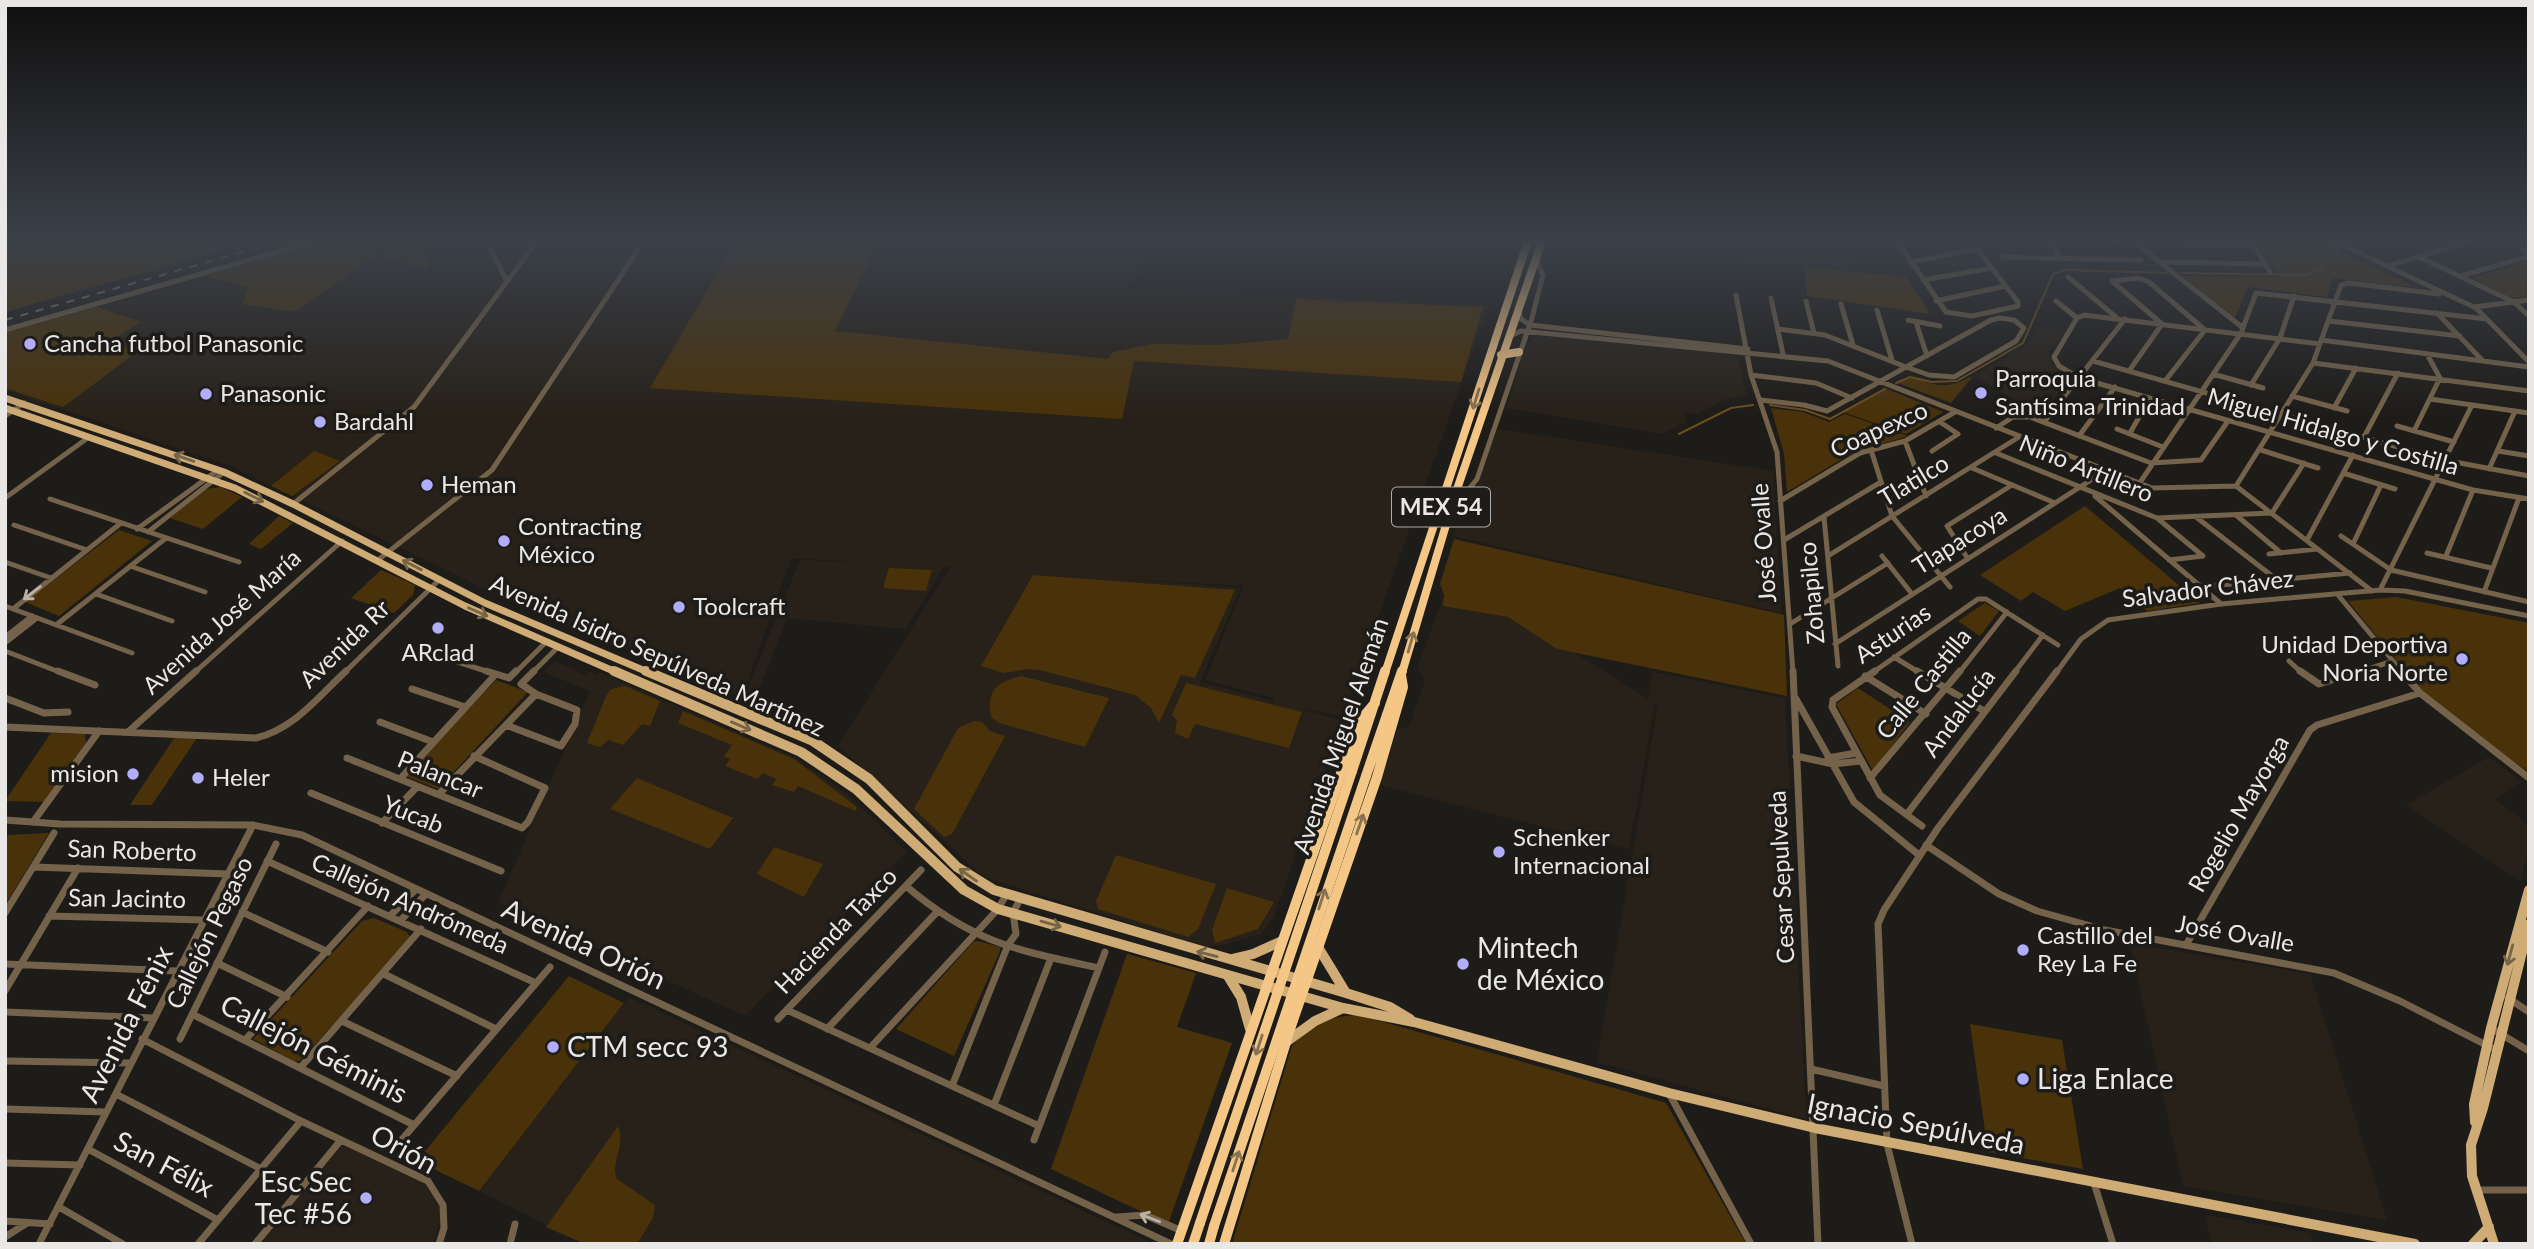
<svg xmlns="http://www.w3.org/2000/svg" width="2534" height="1249" font-family="Lato,sans-serif">
<style>
.built{fill:#272119;fill-rule:evenodd}
.green{fill:#49320a}
.lines{fill:none;stroke-linecap:round;stroke-linejoin:round}
.stream{stroke:#6c4d1c;stroke-width:2}
.minor-far1{stroke:#74634a;stroke-width:5}
.minor{stroke:#74634a;stroke-width:7}
.major-far1{stroke:#cfab75;stroke-width:7}
.major{stroke:#cfab75;stroke-width:10}
.highway-far1{stroke:#f4c786;stroke-width:8}
.highway{stroke:#f4c786;stroke-width:10}
.rail{stroke:#81807d;stroke-width:2;stroke-dasharray:8 8;stroke-linecap:butt}
.highway-bridge{stroke:#f4c786;stroke-width:10}
.oneway{stroke:#897250}
.oneway2{stroke:#766447}
.oneway3{stroke:#bab3a8}
.poi-dot{fill:#b2adf9;stroke:#1e1c19;stroke-width:2.5}
.labels{text-anchor:middle;stroke-width:7;stroke-linejoin:round;paint-order:stroke}
.shield{fill:#1e1c19;stroke:#acaba8;stroke-width:2}
.shield-label{font-size:23px;font-weight:bold;fill:#e9e8e6}
.poi-label{font-size:24px;fill:#e9e8e6;stroke:#1e1c19;text-anchor:start}
.street-label{font-size:24px;fill:#e9e8e6;stroke:#1e1c19}
.near-street-label{font-size:28px;fill:#e9e8e6;stroke:#1e1c19}
.near-poi-label{font-size:28px;fill:#e9e8e6;stroke:#1e1c19;text-anchor:start}
</style>
<rect width="100%" height="100%" fill="#1e1c19"/>
<!-- built -->
<path class="built" d="M334,241H1158L1130,288L1489,305L1343,716L1294,707L1342,720L1273,919L1261,934L1223,945L1205,947L984,877L838,746L950,567H944L906,629L787,618L752,708L742,702L800,560L878,563L791,558L742,697L510,601L233,467L5,390V333ZM1125,579L1244,586L1205,680L1274,698L1273,701L1200,682L1241,588Z
M1711,241H1845L1858,263L1850,271L1804,266V273L1738,265L1741,245Z
M2036,326L2065,330L2048,354L2053,364L2071,378L2049,405L2038,401L2019,403L1975,376L2028,345Z
M1541,336L1737,355L1747,394L1722,401L1698,414L1685,412V422L1663,434L1507,408L1524,348L1534,338Z
M1499,429L1773,471L1781,613L1453,536L1464,496Z
M1443,598L1510,612L1648,699L1653,672L1785,698L1806,1119L1597,1062L1658,704L1655,703L1629,849L1380,785L1397,730L1409,726L1425,680L1417,668Z
M555,661L585,675L589,671L597,675L599,672L795,758L846,793L907,852L745,1016L498,903L590,691L543,672Z
M2489,757L2522,782L2495,799L2529,825V848L2520,881L2406,805Z
M2130,943L2310,974L2387,1220L2183,1186Z
M629,997L1154,1244H585L479,1191Z
M342,1145L426,1182L442,1213L433,1244H261Z
M2205,1215L2311,1233L2314,1244H2212Z"/>
<!-- green -->
<path class="green" d="M5,241H256L5,312Z
M326,241H378L381,248L377,254L295,312L242,304L248,287L205,276Z
M390,241H420L429,267L425,269L384,257L391,248Z
M736,241H879L835,331L1108,359L1113,352L1153,344L1221,345L1288,339L1296,299L1483,307L1461,382L1134,361L1122,419L650,388Z
M2255,241H2317L2418,288L2333,278L2327,297L2248,287L2235,318L2182,276L2280,277Z
M2529,260V296L2511,298L2472,278Z
M1805,267L1907,277L1930,314L1807,296Z
M96,307L141,322L110,341L137,352L63,407L5,388V333Z
M1973,376L1951,403L1898,383C1914,371 1924,385 1941,385C1953,386 1962,381 1973,376Z
M1885,388L1943,412L1906,434L1843,412Z
M1771,408L1803,412L1829,422L1845,414L1908,436L1852,453L1787,492L1784,454Z
M314,451L340,461L292,496L271,486Z
M221,487L242,497L203,529L170,518L206,489Z
M2085,506L2200,603L2147,611L2120,588L2065,611L2033,592L2021,601L1980,575Z
M279,516L293,523L261,549L249,544Z
M119,530L152,541L59,616L25,602Z
M1454,539L1784,615L1787,696L1557,649L1508,617L1443,606L1444,595L1440,584Z
M889,568L932,570L926,591L883,588Z
M381,570L415,585L413,595L394,613L351,598Z
M1033,575L1235,590L1195,678L1181,675L1159,723L1151,708L1135,695L1040,670L1029,669L1003,673L981,666Z
M2396,597L2529,623V772L2474,735L2425,695L2348,601Z
M1985,603L1999,611L1980,636L1958,621Z
M1021,676L1109,698L1085,747L999,723L991,717C987,690 995,683 1021,676Z
M496,680L528,692L438,789L405,776Z
M1186,683L1302,712L1289,748L1195,724L1188,739L1175,733L1177,720L1172,715Z
M625,686L660,701L650,726L642,724L623,745L608,740L600,747L587,743L607,694L611,689Z
M1858,688L1910,722L1873,771L1836,704Z
M683,711L794,759L857,807L855,811L798,786L794,792L772,785L776,779L763,773L757,779L725,766L730,759L724,756L732,745L678,723Z
M974,721L982,722L990,731L1005,736L952,834L944,837L914,809L958,728Z
M51,733L85,734L86,743L45,802L5,801Z
M174,738H197L152,805H130Z
M637,778L733,818L710,849L610,809Z
M49,833L5,905V839L8,835Z
M774,847L823,864L804,897L757,874Z
M1116,855L1216,884L1198,929L1188,937L1098,909L1096,901Z
M1227,888L1274,902L1258,929L1215,943L1212,930Z
M374,918L407,932L411,938L300,1061H294L253,1039L362,921Z
M978,941L1000,947V951L954,1056L896,1029L973,942Z
M1127,954L1196,973L1177,1027L1232,1043L1168,1224L1051,1169Z
M569,976L624,1003L479,1191L417,1161Z
M1359,1015L1666,1103L1746,1244H1232L1292,1046C1314,1021 1326,1017 1359,1015Z
M1970,1024L2062,1040L2083,1169L1988,1152Z
M618,1126C626,1147 610,1161 617,1179L655,1205L653,1218L637,1244H585L546,1227Z"/>
<g class="lines">
<!-- stream -->
<path class="stream" d="M2181,273L2306,275L2321,269L2324,264L2316,241
M1896,383L1910,377L1932,382L1957,381L2023,343L2053,274L2065,270L2168,273
M1770,405L1805,410L1830,419L1885,389
M1679,434L1731,408L1753,405"/>
<!-- minor-far1 -->
<path class="minor-far1" d="M487,241L507,282
M1897,241L1946,312L1972,316L2018,306V302L1971,241
M2050,241L2060,258
M2115,241H2120
M2133,241L2242,327
M2251,241L2270,272
M2324,241L2338,248
M2334,241L2476,308L2529,362
M2515,241L2529,254
M1898,243L1911,241
M2137,243L2254,246
M2417,256L2514,302L2529,316
M2003,257L2141,260
M1910,262L1978,249
M2161,262L2266,264
M2387,266L2471,241
M2461,276L2529,256
M2068,277L2116,317
M1923,280L1992,268
M1736,295L1751,375L1777,452L1793,673
M1771,298L1783,354
M1806,301L1814,333
M1936,301L2006,286
M2056,301L2077,318
M1841,304L1853,345
M2474,307L2529,300
M1518,309L1521,319L1530,325L1748,349
M1877,310L1892,360
M2437,313L2483,361
M2000,318L2014,320L2024,328L2016,341L1954,377L1929,375L1906,367L1991,320Z
M1908,320L1940,326
M2329,321L2460,336
M1916,322L1927,356
M1778,329L1825,335L1906,367
M5,330L316,241
M1510,336L1521,331L1828,361L2152,488L2236,486
M2321,340L2529,367
M2320,344L2084,315L2077,318L2054,357L2059,366L2079,378L2473,490L2529,499
M2093,361L2444,460L2529,476
M2313,363L2529,391
M2129,371L2162,324L2112,281L2139,278L2149,282L2205,330L2165,381
M2213,374L2263,388
M1751,375L1816,383L1852,398
M2251,385L2280,338L2294,296
M2292,396L2347,411
M2430,399L2529,413
M1761,400L1804,405L1827,411L1906,367
M2334,408L2356,368
M5,416L24,403
M2044,422L2125,319
M2397,426L2454,442
M1996,428L2013,417H2030L2151,463L2201,460L2228,421
M2117,429L2163,447
M2414,431L2440,378L2427,354
M2130,433L2150,398
M2079,436L2115,387
M2364,437L2398,373
M1905,441L1926,496
M1871,450L1892,516L1950,587
M2261,450L2318,468
M1932,451L1958,434L1940,422
M2498,451L2529,456
M1996,453L2157,518L2272,513L2304,463
M1972,468L2055,503
M2489,469L2515,411
M2343,473L2395,489
M2139,484L2241,333L2256,293L2487,319
M2236,486L2313,363L2341,285L2349,283L2439,294
M2236,486L2372,591
M2095,496L2221,604
M5,498L89,437
M1454,498L1469,489L1477,479L1532,318L1543,275L1536,260
M50,499L239,562
M1780,501L1860,453L1905,441L1955,412
M293,504L414,407L537,241
M2236,515L2281,553
M1824,517L1838,666
M2196,517L2276,579
M2157,518L2203,556
M14,525L87,550
M137,529L218,470
M148,532L224,472
M2341,536L2391,570L2529,602
M1784,540L1881,482
M2307,540L2353,455
M2353,544L2381,485
M2427,553L2491,568
M2269,554L2317,549
M1828,556L2019,437
M1882,556L1912,594
M2446,556L2473,490
M1968,559L1947,526L2012,485
M378,560L492,470L644,241
M2169,560L2203,556
M5,562L51,578
M130,566L205,592
M2200,587L2350,573
M2380,590L2472,405
M2484,592L2519,498
M96,594L172,621
M2338,595L2403,673
M5,606L132,653
M13,609L121,523
M1790,624L1888,563
M56,625L166,538
M5,637L32,616
M5,643L37,618
M1835,644L2105,471
M5,651L62,673
M442,657L492,673
M1894,657L1920,673
M2289,661L2302,673
M194,673L342,541
M344,673L440,579
M515,673L546,642
M532,673L558,647
M1872,673L1978,599H1986L2058,645
M1959,673L2007,612
M2014,673L2043,635
M2056,673L2081,639L2108,620L2221,604L2380,590L2405,591L2529,616
M2356,673L2393,661"/>
<!-- minor -->
<path class="minor" d="M58,671L95,685
M486,671L509,678L516,671
M1793,671L1818,1244
M1875,671L1833,700L1832,707L1880,795L1922,826
M1917,671L1984,711
M2300,671L2319,684L2361,671
M2401,671L2420,693L2529,778
M1865,676L1926,714
M412,689L465,707
M5,698L44,713L68,712
M1796,699L1854,802L1919,855
M380,722L433,742
M506,725L561,746L575,724L577,710L536,694L521,684L534,671
M5,727L256,738C294,729 318,697 346,671
M129,731L196,671
M1796,756L1833,764L1861,761
M347,758L522,828L528,822L545,788L474,756
M1828,758L1856,753
M1870,778L1960,671
M400,779L495,675
M311,793L501,871
M439,794L536,694
M1907,814L2016,671
M5,820L60,824L253,825L302,835L1171,1244
M33,822L99,731
M382,823L417,787
M1926,845L1999,894L2037,911L2105,930L2334,973L2400,1001L2498,1051
M267,861L536,983
M34,867L228,874
M906,886C973,943 1016,950 1099,968
M242,912L328,952
M5,913L54,833
M49,916L204,920
M390,916L415,890
M400,921L425,895
M2186,945L2310,730L2317,725L2420,693
M217,963L287,997
M5,964L177,971
M384,974L496,1029
M5,991L78,868
M2508,998L2529,1012
M787,1010L1039,1126
M5,1012L153,1018
M192,1014L414,1125
M778,1019L921,870
M342,1021L457,1076
M2491,1028L2529,1051
M827,1029L937,912
M142,1039L301,1121L428,1181L443,1205L444,1228L439,1244
M180,1039L276,844
M245,1040L368,906
M870,1048L998,909L1006,895
M5,1061L131,1063
M301,1067L421,929
M1811,1069L1884,1086
M952,1086L1008,945L1016,934L1013,913L1020,899
M116,1094L261,1169
M1670,1095L1751,1244
M994,1105L1051,958
M5,1109L106,1112
M1034,1140L1105,952
M398,1144L550,967
M88,1149L218,1220
M5,1163L80,1165
M2094,1183L2113,1244
M2476,1190H2529
M59,1207L123,1244
M1117,1217L1145,1215L1182,1231
M5,1221L50,1224
M5,1237L27,1223
M39,1244L253,825
M198,1244L301,1121
M255,1244L341,1140
M510,1244L515,1224
M1912,1244L1887,1144L1878,924L1884,910L1938,828L2057,671"/>
<!-- major-far1 -->
<path class="major-far1" d="M5,398L224,472L293,504L485,603L650,673
M5,408L235,488L465,606L618,673"/>
<!-- major -->
<path class="major" d="M614,671L801,752L856,789L964,890L998,909L1343,1008L1414,1022L1669,1093L1815,1128L2415,1244
M646,671L813,741L869,779L957,867L994,890L1346,993L1390,1007L1410,1019
M1318,947L1346,993
M1232,959L1253,954L1282,941
M1228,976L1241,997L1250,1029
M1286,1042L1315,1021L1343,1008
M2475,1122L2474,1104L2491,1028L2529,890
M2473,1244L2489,1227
M2494,1244L2472,1176L2471,1145L2483,1108L2529,924"/>
<!-- highway-far1 -->
<path class="highway-far1" d="M1501,355L1519,352
M1385,673L1528,241
M1402,673L1454,498L1542,241"/>
<!-- highway -->
<path class="highway" d="M1352,771L1385,671
M1366,776L1402,671
M1177,1244L1359,722L1375,703
M1193,1244L1200,1223
M1209,1244L1214,1226
M1224,1244L1290,1029L1377,777L1403,687L1401,675"/>
<!-- rail -->
<path class="rail" d="M5,320L281,241"/>
<!-- highway-bridge -->
<path class="highway-bridge" d="M1200,1223L1352,771
M1214,1226L1366,776"/>
</g>
<!-- one-way arrows -->
<defs><path id="oneway-shaft" d="M-6 0H5M1.5-3L5.5 0L1.5 3" fill="none" stroke-width="1.6" stroke-linecap="round" stroke-linejoin="round" transform="scale(1.75)"/></defs>
<g class="oneway">
<use href="#oneway-shaft" transform="translate(1476 399) rotate(107)"/>
<use href="#oneway-shaft" transform="translate(1411 642) rotate(-74)"/>
<use href="#oneway-shaft" transform="translate(1360 824) rotate(-71)"/>
<use href="#oneway-shaft" transform="translate(1322 899) rotate(-72)"/>
<use href="#oneway-shaft" transform="translate(1259 1045) rotate(108)"/>
<use href="#oneway-shaft" transform="translate(1236 1161) rotate(-72)"/>
</g>
<g class="oneway2">
<use href="#oneway-shaft" transform="translate(184 458) rotate(-161)"/>
<use href="#oneway-shaft" transform="translate(254 497) rotate(27)"/>
<use href="#oneway-shaft" transform="translate(412 565) rotate(-153)"/>
<use href="#oneway-shaft" transform="translate(478 612) rotate(24)"/>
<use href="#oneway-shaft" transform="translate(741 726) rotate(23)"/>
<use href="#oneway-shaft" transform="translate(968 875) rotate(-145)"/>
<use href="#oneway-shaft" transform="translate(1051 924) rotate(16)"/>
<use href="#oneway-shaft" transform="translate(1207 954) rotate(-166)"/>
<use href="#oneway-shaft" transform="translate(2510 955) rotate(105)"/>
</g>
<g class="oneway3">
<use href="#oneway-shaft" transform="translate(32 593) rotate(142)"/>
<use href="#oneway-shaft" transform="translate(1150 1218) rotate(-159)"/>
</g>
<!-- sky -->
<linearGradient id="sky" x2="0" y2="1"><stop stop-color="#100f0e"/><stop offset="0.58" stop-color="#3b4049"/><stop offset="1" stop-color="#3b4049" stop-opacity="0"/></linearGradient>
<rect width="2534" height="416" fill="url(#sky)"/>
<!-- markers -->
<g class="poi-dot">
<circle cx="30" cy="344" r="7"/>
<circle cx="1981" cy="393" r="7"/>
<circle cx="206" cy="394" r="7"/>
<circle cx="320" cy="422" r="7"/>
<circle cx="427" cy="485" r="7"/>
<circle cx="504" cy="541" r="7"/>
<circle cx="679" cy="607" r="7"/>
<circle cx="438" cy="628" r="7"/>
<circle cx="2462" cy="659" r="7"/>
<circle cx="133" cy="774" r="7"/>
<circle cx="198" cy="778" r="7"/>
<circle cx="1499" cy="852" r="7"/>
<circle cx="2023" cy="950" r="7"/>
<circle cx="1463" cy="964" r="7"/>
<circle cx="553" cy="1047" r="7"/>
<circle cx="2023" cy="1079" r="7"/>
<circle cx="366" cy="1198" r="7"/>
</g>
<g class="labels">
<!-- shield labels -->
<rect class="shield" x="1392" y="487.5" width="98" height="39" rx="5"/>
<g class="shield-label">
<text x="1441" y="515">MEX 54</text>
</g>
<!-- poi labels -->
<g class="poi-label">
<text x="44" y="352">Cancha futbol Panasonic</text>
<text x="1995" y="387">Parroquia<tspan x="1995" dy="28">Santísima Trinidad</tspan></text>
<text x="220" y="402">Panasonic</text>
<text x="334" y="430">Bardahl</text>
<text x="441" y="493">Heman</text>
<text x="518" y="535">Contracting<tspan x="518" dy="28">México</tspan></text>
<text x="693" y="615">Toolcraft</text>
<text x="2448" y="653" text-anchor="end">Unidad Deportiva<tspan x="2448" dy="28">Noria Norte</tspan></text>
<text x="438" y="661" text-anchor="middle">ARclad</text>
<text x="119" y="782" text-anchor="end">mision</text>
<text x="212" y="786">Heler</text>
<text x="1513" y="846">Schenker<tspan x="1513" dy="28">Internacional</tspan></text>
<text x="2037" y="944">Castillo del<tspan x="2037" dy="28">Rey La Fe</tspan></text>
</g>
<!-- street labels -->
<g class="street-label">
<text transform="translate(1879 430) rotate(-24)" y="8">Coapexco</text>
<text transform="translate(2333 432) rotate(16)" y="8">Miguel Hidalgo y Costilla</text>
<text transform="translate(2086 469) rotate(22)" y="8">Niño Artillero</text>
<text transform="translate(1914 481) rotate(-31)" y="8">Tlatilco</text>
<text transform="translate(1960 541) rotate(-32)" y="8">Tlapacoya</text>
<text transform="translate(1764 543) rotate(-94)" y="8">José Ovalle</text>
<text transform="translate(2208 589) rotate(-7)" y="8">Salvador Chávez</text>
<text transform="translate(1812 593) rotate(-95)" y="8">Zohapilco</text>
<text transform="translate(222 622) rotate(-42)" y="8">Avenida José María</text>
<text transform="translate(1893 634) rotate(-34)" y="8">Asturias</text>
<text transform="translate(345 644) rotate(-44)" y="8">Avenida Rr</text>
<text transform="translate(657 656) rotate(24)" y="8">Avenida Isidro Sepúlveda Martínez</text>
<text transform="translate(1924 684) rotate(-51)" y="8">Calle Castilla</text>
<text transform="translate(1959 713) rotate(-53)" y="8">Andalucía</text>
<text transform="translate(1341 736) rotate(-71)" y="8">Avenida Miguel Alemán</text>
<text transform="translate(440 775) rotate(22)" y="8">Palancar</text>
<text transform="translate(2239 814) rotate(-60)" y="8">Rogelio Mayorga</text>
<text transform="translate(413 815) rotate(22)" y="8">Yucab</text>
<text transform="translate(132 851) rotate(2)" y="8">San Roberto</text>
<text transform="translate(1782 877) rotate(-93)" y="8">Cesar Sepulveda</text>
<text transform="translate(127 899) rotate(1)" y="8">San Jacinto</text>
<text transform="translate(410 904) rotate(24)" y="8">Callejón Andrómeda</text>
<text transform="translate(836 931) rotate(-46)" y="8">Hacienda Taxco</text>
<text transform="translate(210 933) rotate(-64)" y="8">Callejón Pegaso</text>
<text transform="translate(2235 934) rotate(10)" y="8">José Ovalle</text>
</g>
<!-- near-street labels -->
<g class="near-street-label">
<text transform="translate(584 944) rotate(25)" y="10">Avenida Orión</text>
<text transform="translate(126 1024) rotate(-63)" y="10">Avenida Fénix</text>
<text transform="translate(314 1049) rotate(27)" y="10">Callejón Géminis</text>
<text transform="translate(1916 1124) rotate(11)" y="10">Ignacio Sepúlveda</text>
<text transform="translate(404 1149) rotate(29)" y="10">Orión</text>
<text transform="translate(164 1164) rotate(28)" y="10">San Félix</text>
</g>
<!-- near-poi labels -->
<g class="near-poi-label">
<text x="1477" y="958">Mintech<tspan x="1477" dy="32">de México</tspan></text>
<text x="567" y="1057">CTM secc 93</text>
<text x="2037" y="1089">Liga Enlace</text>
<text x="352" y="1192" text-anchor="end">Esc Sec<tspan x="352" dy="32">Tec #56</tspan></text>
</g>
</g>
<!-- border -->
<rect width="2534" height="1249" fill="none" stroke="#e9e8e6" stroke-width="14"/>
</svg>
